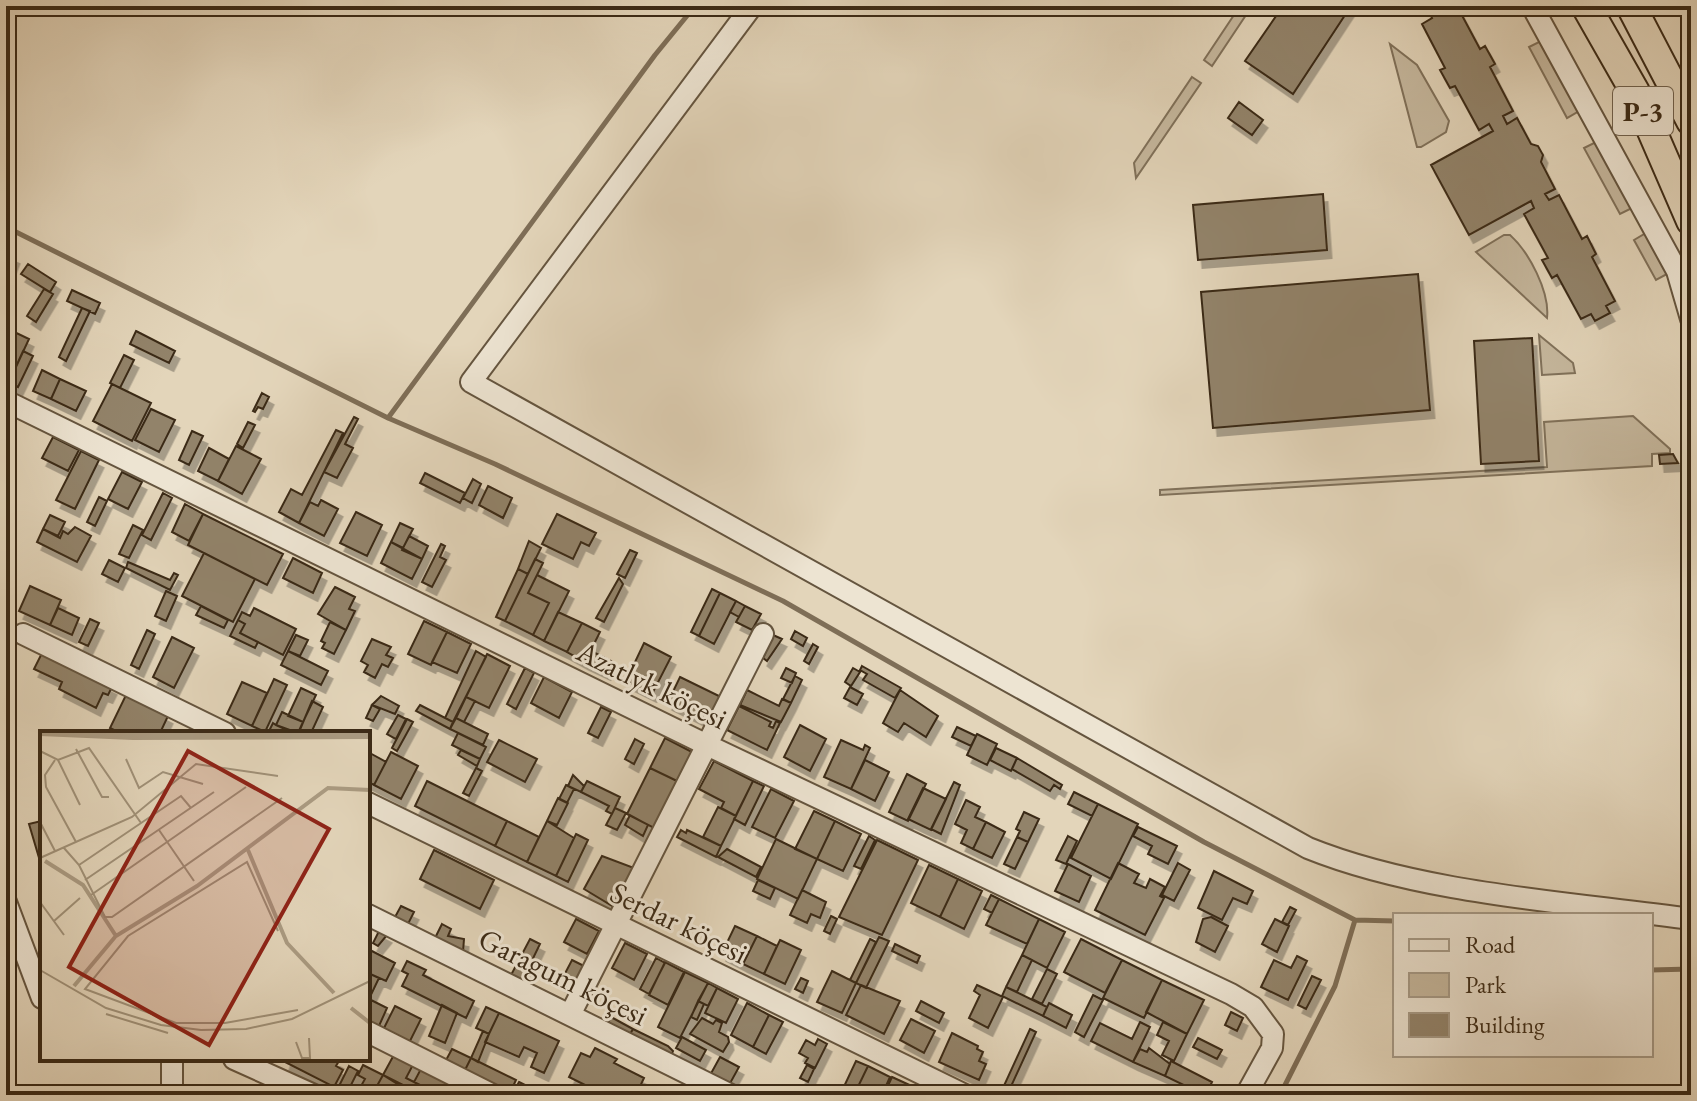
<svg xmlns="http://www.w3.org/2000/svg" width="1697" height="1101" font-family="'EB Garamond',serif">
<style>
.green{fill:#c6b89e;stroke:#80715a;stroke-width:2}
.lines{fill:none;stroke-linecap:round;stroke-linejoin:round}
.stream{stroke:#7e6e57;stroke-width:5}
.building{fill:#92836b;stroke:#3b2a16;stroke-width:2;filter:url(#shadow)}
.minor-casing{stroke:#65553f;stroke-width:24}
.highway-casing{stroke:#3b2a16;stroke-width:32}
.minor{stroke:#ede4d2;stroke-width:20}
.highway{stroke:#e3d5ba;stroke-width:28}
.labels{text-anchor:middle;stroke-width:6;stroke-linejoin:round;paint-order:stroke}
.shield{fill:#ede4d2;stroke:#70624e;stroke-width:2}
.shield-label{font-size:28px;font-weight:bold;fill:#3b2a16}
.street-label{font-size:30px;fill:#3b2a16;stroke:#ede4d2}
.inset-river{fill:none;stroke:#aa9b82;stroke-width:4}
.inset-road{fill:none;stroke:#a09178;stroke-width:2}
.view{fill:#8f2418;fill-opacity:0.15;stroke:#8f2418;stroke-width:4}
.inset-edge{fill:none;stroke:#3b2a16;stroke-width:4}
</style>
<defs>
<filter id="shadow"><feDropShadow dx="4.5" dy="8" stdDeviation="0" flood-color="#0004"/></filter>
</defs>
<rect width="100%" height="100%" fill="#e3d5ba"/>
<filter id="stains"><feTurbulence type="fractalNoise" baseFrequency=".0025" numOctaves="4"/><feColorMatrix values="0 0 0 0 .2 0 0 0 0 .09 0 0 0 0 .02 0 0 0 .5 -.17"/></filter>
<radialGradient id="worn" r=".72"><stop offset=".6" stop-color="#630" stop-opacity="0"/><stop offset="1" stop-color="#630" stop-opacity=".3"/></radialGradient>
<!-- green -->
<path class="green" d="M1240,6H1252L1212,66L1204,60Z
M1541,41L1579,111L1567,118L1529,47Z
M1390,44L1417,65L1449,121L1446,132L1421,147H1417Z
M1192,77L1201,83L1136,178L1134,163Z
M1596,142L1632,208L1620,214L1584,148Z
M1646,233L1667,274L1656,280L1634,240Z
M1504,235H1510C1529,252 1550,292 1547,318L1476,252Z
M1539,335L1573,363L1575,373L1542,375Z
M1633,416L1670,449V453L1652,454V466L1160,495V490L1547,467L1544,422Z"/>
<g class="lines">
<!-- stream -->
<path class="stream" d="M6,227L388,418L495,464L783,601L1204,842L1355,920L1335,986L1280,1095
M388,418L655,55L695,6
M1355,920L1395,921
M1651,970L1691,969"/>
</g>
<!-- building -->
<path class="building" d="M1283,6H1351L1293,94L1245,61Z
M1439,6L1447,11L1457,6L1480,49L1485,46L1495,64L1490,67L1513,111L1503,116L1507,124L1517,118L1531,144L1538,146L1543,155L1541,162L1555,189L1545,194L1549,200L1559,195L1582,239L1587,236L1596,254L1592,257L1615,301L1606,306L1610,313L1595,321L1591,314L1581,319L1557,275L1552,278L1542,260L1548,258L1524,214L1534,208L1531,201L1469,235L1431,165L1493,131L1489,124L1479,130L1455,86L1450,88L1440,70L1445,68L1422,24L1432,18L1429,12Z
M1239,102L1263,120L1252,135L1228,118Z
M1323,194L1327,250L1198,260L1193,205Z
M6,252L15,256L9,271L6,270Z
M28,264L56,282L50,292L21,274Z
M1418,274L1430,410L1213,428L1201,292Z
M44,289L53,294L36,322L27,316Z
M72,290L100,303L95,314L67,301Z
M82,308L90,311L66,361L59,357Z
M8,329L29,339L9,382L6,381Z
M136,331L175,351L169,363L130,344Z
M1532,338L1539,461L1481,464L1474,341Z
M23,351L33,356L18,387L9,382Z
M124,355L134,360L120,388L110,383Z
M42,370L60,379L51,399L33,391Z
M60,379L86,391L76,411L51,399Z
M112,384L151,403L132,441L93,421Z
M262,393L269,397L263,409L258,407L255,412L253,411Z
M151,409L175,420L159,452L135,440Z
M354,417L358,419L345,444L353,448L337,478L324,472Z
M248,422L255,425L243,448L237,444Z
M336,430L343,433L299,523L279,512L291,489L302,495Z
M192,431L203,436L189,465L179,460Z
M53,437L79,450L68,471L42,458Z
M236,446L261,459L242,494L218,481Z
M209,448L229,459L218,481L198,471Z
M81,451L99,460L75,509L56,500Z
M1673,454L1678,463L1660,464L1659,455Z
M122,472L142,482L128,509L108,499Z
M425,473L465,493L460,503L420,483Z
M473,479L481,484L472,503L463,498Z
M488,486L512,498L503,518L479,505Z
M163,493L172,498L151,540L142,535Z
M99,497L107,501L95,526L87,522Z
M321,500L338,509L324,536L299,523L310,502L318,506Z
M185,504L203,514L189,541L172,532Z
M356,512L382,525L367,556L340,543Z
M203,514L283,554L267,585L188,545Z
M557,514L596,533L589,546L581,542L573,559L542,544Z
M50,515L65,522L58,536L43,529Z
M400,523L413,529L403,548L391,542Z
M133,525L143,530L129,558L119,554Z
M75,527L91,536L77,562L37,542L43,529L60,538L63,531L68,534Z
M409,536L428,546L422,559L402,550Z
M529,541L541,548L528,574L518,569Z
M391,542L422,559L412,579L381,563Z
M441,544L445,546L440,557L446,560L432,587L422,582Z
M630,550L637,553L625,578L617,574Z
M204,553L255,579L233,622L182,596Z
M293,558L322,573L313,593L283,578Z
M535,559L543,563L528,593L549,603L533,635L505,621Z
M109,560L125,568L118,582L102,574Z
M128,562L170,580L174,573L178,575L170,590L126,568Z
M518,569L528,574L505,621L496,617Z
M537,575L569,591L544,641L533,635L549,603L528,593Z
M619,578L623,584L604,622L596,618Z
M30,586L61,600L50,625L19,611Z
M335,587L355,597L349,609L355,611L346,630L318,614Z
M712,589L720,593L699,636L691,632Z
M166,591L177,596L166,621L155,616Z
M720,593L736,601L714,644L699,636Z
M736,601L745,606L739,617L730,612Z
M201,606L228,620L224,628L196,615Z
M745,606L761,614L752,630L736,622Z
M58,608L79,618L72,635L50,625Z
M254,608L296,629L283,655L240,633L245,624L238,620L242,612L250,616Z
M558,612L582,623L567,652L544,641Z
M90,619L99,623L88,646L79,642Z
M238,620L245,624L240,633L258,642L255,648L230,636Z
M424,621L447,632L431,665L408,654Z
M330,622L346,630L334,654L322,648L325,643L321,641Z
M582,623L600,632L585,662L567,652Z
M147,630L155,634L139,669L131,665Z
M795,631L807,638L803,646L791,639Z
M447,632L471,644L457,673L432,662Z
M296,635L308,640L300,656L288,651Z
M773,635L782,639L767,661L763,658Z
M172,637L194,648L174,688L153,677Z
M372,639L391,647L386,655L393,658L388,667L382,664L375,678L364,672L368,665L361,661Z
M644,643L671,657L652,694L626,681Z
M813,644L818,647L809,664L804,661Z
M288,651L328,671L321,685L281,665Z
M476,651L486,657L453,722L445,718Z
M591,651L611,661L606,672L585,662Z
M42,653L112,687L108,695L103,693L96,708L59,689L62,682L34,669Z
M487,654L510,666L489,708L466,697Z
M862,666L901,688L895,698L863,680L867,674L860,670Z
M525,668L534,673L516,709L507,704Z
M786,668L796,673L792,683L781,678Z
M853,668L860,672L851,686L845,682Z
M795,676L802,680L791,703L783,699Z
M544,677L572,692L559,718L531,703Z
M680,677L721,697L708,722L668,702Z
M274,679L287,685L265,732L252,726Z
M242,682L267,693L252,726L227,714Z
M850,687L863,694L857,705L844,698Z
M301,688L316,695L303,722L288,716Z
M747,690L779,706L782,699L791,703L781,722L740,705Z
M900,690L938,716L926,737L904,723L898,732L883,723Z
M126,695L168,716L160,733H120L110,728Z
M381,696L399,706L395,714L372,705Z
M466,697L475,701L464,722L456,718Z
M312,701L323,707L311,733H302L299,732Z
M372,705L380,709L373,721L366,718Z
M420,705L453,722L450,729L416,711Z
M739,706L771,722L769,726L773,728L776,721L780,723L767,750L727,730Z
M601,707L611,712L598,738L588,733Z
M282,712L303,722L298,733L276,725Z
M398,715L406,719L396,739L387,734Z
M456,718L488,734L483,745L450,729Z
M407,719L413,722L397,751L392,748Z
M273,723L276,725L294,733H268Z
M800,725L826,739L810,771L784,757Z
M957,727L976,736L971,746L952,737Z
M458,733L486,747L480,759L452,745Z
M977,734L997,744L987,765L967,755Z
M665,738L692,752L677,781L650,768Z
M635,739L644,744L634,764L625,759Z
M499,740L537,759L525,782L487,762Z
M841,740L863,750L865,745L870,748L851,789L824,777Z
M996,748L1017,758L1011,771L990,760Z
M461,750L480,759L477,766L458,755Z
M368,752L386,762L374,785L368,782Z
M391,752L418,766L401,799L374,785Z
M1017,758L1062,785L1060,789L1054,785L1050,791L1012,769Z
M865,760L889,772L875,801L851,789Z
M714,761L753,781L736,816L721,808L724,802L699,789Z
M476,768L482,771L469,796L463,793Z
M650,768L677,781L654,828L627,814Z
M907,774L926,784L908,821L889,812Z
M573,775L584,786L581,792L568,786Z
M427,781L507,821L495,846L415,806Z
M587,781L620,797L612,814L606,811L609,806L581,792Z
M753,781L764,786L745,825L734,819Z
M954,782L960,785L941,834L931,829Z
M566,785L574,789L567,803L559,799Z
M923,788L946,799L931,830L908,819Z
M771,789L794,801L775,838L752,827Z
M1074,792L1098,804L1092,816L1068,804Z
M558,798L568,803L557,825L547,821Z
M966,800L980,807L975,817L986,822L973,849L961,843L967,830L955,824Z
M1098,804L1138,824L1111,879L1071,858Z
M718,807L736,816L721,846L703,837Z
M615,808L626,813L617,830L606,825Z
M814,811L835,821L817,859L795,849Z
M1024,812L1039,819L1028,842L1017,837L1020,831L1016,829Z
M630,815L648,825L643,836L625,825Z
M41,821L42,822V868L29,824Z
M507,821L539,837L527,862L495,846Z
M547,821L574,838L556,876L527,862Z
M835,821L861,834L843,871L817,859Z
M986,822L1005,832L992,858L973,849Z
M1138,827L1177,846L1168,864L1148,854L1152,846L1133,836Z
M681,830L686,833L687,830L721,846L716,857L677,837Z
M576,834L588,840L568,882L556,876Z
M869,836L875,840L861,869L854,866Z
M1068,836L1077,841L1066,864L1056,860Z
M1017,837L1028,842L1015,869L1004,864Z
M776,839L817,859L798,899L757,879Z
M877,840L918,860L882,935L839,917Z
M727,849L761,867L756,877L718,857Z
M434,850L494,880L480,909L420,879Z
M602,856L634,868L614,907L584,889Z
M1118,863L1139,874L1134,883L1146,888L1150,879L1165,887L1160,896L1164,898L1145,935L1095,910Z
M1178,863L1190,870L1174,901L1162,895Z
M1068,864L1091,876L1079,902L1055,891Z
M929,865L958,879L940,917L911,903Z
M1214,871L1253,891L1247,904L1233,898L1222,920L1198,908Z
M958,879L982,891L964,929L940,917Z
M758,880L775,888L770,899L753,891Z
M802,890L826,902L820,918L811,914L807,923L790,915Z
M991,895L999,899L992,913L984,909Z
M999,899L1039,919L1027,944L986,925Z
M401,906L414,912L408,924L395,917Z
M1290,907L1296,910L1288,925L1282,922Z
M831,916L837,919L830,934L824,931Z
M1211,917L1228,926L1215,952L1196,942L1203,919Z
M576,919L599,931L587,954L564,942Z
M1039,919L1065,932L1047,968L1022,955Z
M1275,919L1289,926L1277,952L1262,944Z
M442,924L451,929L448,936L464,939L463,952L435,938Z
M735,926L757,936L743,964L722,953Z
M379,931L387,935L378,946L373,943Z
M757,936L777,946L764,974L743,964Z
M879,937L889,941L866,988L856,983Z
M530,939L540,944L522,981L511,975Z
M870,939L876,942L856,983L850,980Z
M1081,939L1122,960L1105,993L1064,972Z
M780,940L801,950L785,984L764,974Z
M625,943L647,954L634,980L612,968Z
M895,944L920,956L917,963L892,951Z
M368,949L395,963L386,981L368,973Z
M1022,955L1032,960L1017,992L1006,987Z
M1297,956L1307,961L1288,1000L1261,987L1274,960L1291,968Z
M656,958L665,963L649,994L640,989Z
M572,960L584,966L572,989L560,983Z
M1122,960L1162,980L1144,1018L1103,998Z
M407,961L426,970L423,975L474,1001L466,1018L402,986L408,974L402,971Z
M665,962L684,972L668,1005L649,995Z
M1047,969L1057,974L1042,1004L1032,999Z
M832,971L856,983L842,1013L817,1002Z
M685,972L708,983L680,1038L658,1027Z
M368,973L379,978L368,1001Z
M1312,976L1321,980L1306,1009L1298,1005Z
M801,978L808,981L803,993L795,989Z
M1162,980L1204,1000L1187,1034L1146,1012Z
M708,983L717,988L708,1006L698,1001Z
M861,985L900,1001L884,1034L846,1015Z
M977,985L1003,997L988,1028L969,1018L980,995L974,991Z
M1006,987L1047,1007L1043,1016L1002,996Z
M717,988L738,999L726,1023L705,1013Z
M1093,995L1103,1000L1084,1037L1075,1032Z
M371,1000L387,1008L379,1026L368,1021Z
M698,1001L704,1004L697,1020L691,1017Z
M921,1001L944,1013L939,1023L916,1011Z
M747,1003L769,1015L753,1047L731,1035Z
M1049,1003L1072,1015L1066,1028L1043,1016Z
M442,1005L457,1013L445,1043L429,1036Z
M395,1006L421,1019L409,1043L383,1030Z
M486,1007L499,1013L489,1034L476,1028Z
M1231,1012L1243,1018L1237,1031L1225,1025Z
M499,1013L559,1041L544,1073L531,1067L537,1053L524,1047L519,1057L485,1042Z
M769,1015L783,1022L766,1054L753,1047Z
M611,1017L633,1029L629,1036L607,1025Z
M702,1018L713,1024L716,1020L722,1023L719,1032L728,1037L729,1042L723,1052L690,1034Z
M911,1019L935,1031L924,1053L900,1040Z
M1140,1022L1150,1027L1133,1062L1091,1041L1100,1023L1132,1039Z
M1163,1022L1187,1034L1174,1061L1162,1055L1169,1041L1157,1035Z
M633,1029L668,1046L673,1051L671,1056L629,1036Z
M1030,1029L1036,1032L1008,1093L1002,1090Z
M483,1031L489,1034L478,1062L471,1058Z
M952,1033L978,1046L977,1049L983,1052L979,1061L986,1064L979,1080L939,1062Z
M682,1037L706,1050L700,1061L676,1048Z
M1198,1038L1222,1050L1217,1059L1193,1047Z
M818,1039L827,1044L815,1068L805,1063L808,1058L799,1053L806,1040L815,1045Z
M595,1048L617,1059L614,1063L644,1078L636,1095H605L569,1077L581,1053L590,1057Z
M1149,1048L1170,1064L1165,1076L1133,1062L1140,1049L1147,1052Z
M452,1049L471,1058L464,1072L445,1062Z
M396,1051L415,1061L406,1078L432,1091L430,1095H415L383,1075Z
M720,1057L739,1067L728,1087L709,1077Z
M471,1058L516,1080L510,1093L464,1072Z
M286,1059H335L339,1061L336,1066L343,1070L334,1087L285,1062Z
M856,1061L868,1066L854,1095H840Z
M1171,1061L1212,1082L1206,1095H1186L1188,1087L1165,1076Z
M363,1065L383,1075L372,1095H356L365,1079L358,1075Z
M423,1065L479,1095H438L414,1082Z
M807,1065L814,1069L808,1082L800,1078Z
M349,1066L358,1071L347,1093L338,1088Z
M868,1066L890,1077L882,1095H854Z
M383,1075L403,1085L398,1095H372Z
M892,1077L914,1087L910,1095L885,1092Z
M519,1082L539,1092L538,1095L513,1093Z"/>
<g class="lines">
<!-- minor casing -->
<g class="minor-casing">
<path id="minor" d="M752,6L471,382L1308,848C1422,894 1569,902 1691,919
M1532,6L1677,271L1691,319
M6,401L707,745L1231,994L1253,1007L1273,1034L1272,1048L1246,1095
M23,634L225,733
M368,803L965,1095
M6,902L42,998
M368,915L731,1095
M571,1013L763,634
M368,1032L493,1095
M234,1059L314,1095
M172,1095V1059"/>
</g>
<!-- highway casing -->
<g class="highway-casing">
<path id="highway" d="M1586,6L1635,92L1691,221
M1631,6L1691,121"/>
</g>
<!-- minor -->
<use href="#minor" class="minor"/>
<!-- highway -->
<use href="#highway" class="highway"/>
</g>
<g class="labels">
<!-- shield labels -->
<rect class="shield" x="1613" y="87" width="60" height="48" rx="6"/>
<g class="shield-label">
<text x="1643" y="121">P-3</text>
</g>
<!-- street labels -->
<g class="street-label">
<text transform="translate(652 685) rotate(26)" y="10">Azatlyk köçesi</text>
<text transform="translate(679 923) rotate(26)" y="10">Serdar köçesi</text>
<text transform="translate(563 977) rotate(26)" y="10">Garagum köçesi</text>
</g>
</g>
<!-- overview -->
<g transform="translate(40 731)">
<rect width="330" height="330" fill="#e3d5ba"/>
<path d="M0,0H330V8L93,9L0,5Z" fill="#aa9b82"/>
<path class="inset-river" d="M208,119L247,212L294,262M5,130L43,154L76,205L157,155L288,57L330,59M34,255L75,206M311,277L330,292"/>
<path class="inset-road" d="M36,18L62,66H69M0,20L18,29L49,17L101,92M86,28L99,57L123,41L163,53M15,29L5,44L6,56L36,111M18,29L40,74M0,91L15,120M119,99L154,150M24,117L39,134L65,186H72L242,67M0,127L92,86L156,33L238,45M39,134L141,65L151,77M45,149L174,61M51,164L206,56M0,171L24,204M14,190L40,167M238,200L207,131L88,205L45,258L136,292H185L258,279M0,239L66,277L121,294L161,299L206,298L252,288L330,250M66,283L128,302M256,311L262,327H270L269,307"/>
<path class="view" d="M148,20L289,98L169,314L29,236Z"/>
<rect width="330" height="330" class="inset-edge"/>
</g>
<!-- margin -->
<rect width="1697" height="1101" fill="none" stroke="#e3d5ba" stroke-width="32"/>
<rect x="8" y="8" width="1681" height="1085" fill="none" stroke="#3b2a16" stroke-width="4"/>
<rect x="16" y="16" width="1665" height="1069" fill="none" stroke="#3b2a16" stroke-width="2"/>
<!-- legend -->
<rect x="1393" y="913" width="260" height="144" fill="#ede4d2" stroke="#a69a87" stroke-width="2"/>
<rect x="1409" y="939" width="40" height="12" fill="#ede4d2" stroke="#a69a87" stroke-width="2"/>
<text x="1465" y="953" font-size="24" fill="#3b2a16">Road</text>
<rect x="1409" y="973" width="40" height="24" fill="#c6b89e" stroke="#a69a87" stroke-width="2"/>
<text x="1465" y="993" font-size="24" fill="#3b2a16">Park</text>
<rect x="1409" y="1013" width="40" height="24" fill="#92836b" stroke="#a69a87" stroke-width="2"/>
<text x="1465" y="1033" font-size="24" fill="#3b2a16">Building</text>
<rect width="100%" height="100%" filter="url(#stains)"/>
<rect width="100%" height="100%" fill="url(#worn)"/>
</svg>
